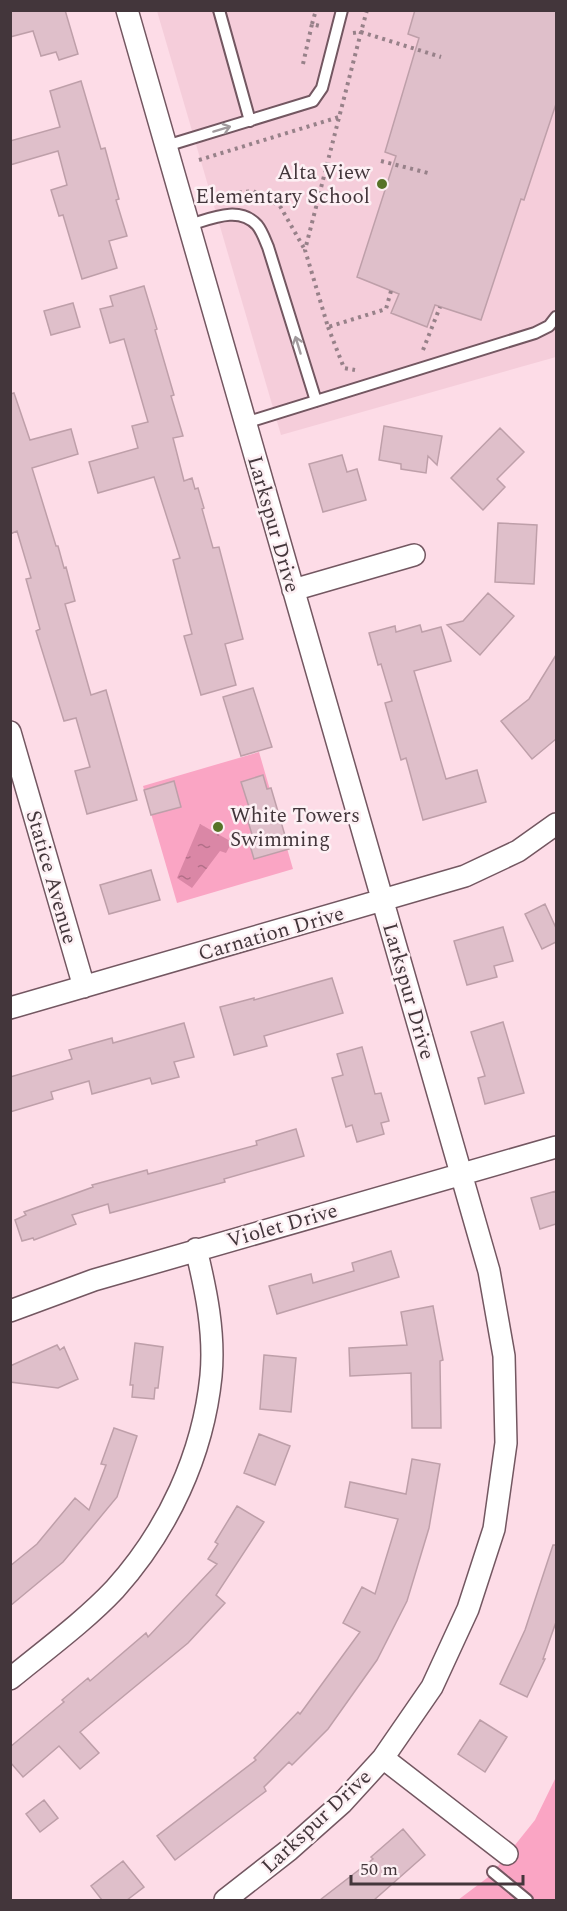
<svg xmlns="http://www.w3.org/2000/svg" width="567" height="1911" font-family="Spectral,serif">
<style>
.built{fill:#f5cdda}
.green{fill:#faa5c4}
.water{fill:url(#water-ripples)}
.building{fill:#dfbfca;stroke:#be9fa9;stroke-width:1.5}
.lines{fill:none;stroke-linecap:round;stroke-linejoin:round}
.lane-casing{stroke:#735761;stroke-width:14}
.street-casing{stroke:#735761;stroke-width:24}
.path{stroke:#978189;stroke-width:4;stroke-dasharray:3 4.5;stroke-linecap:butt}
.lane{stroke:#fff;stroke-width:10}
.street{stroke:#fff;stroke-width:21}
.oneway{stroke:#a19a9d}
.poi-dot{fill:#577327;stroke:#fdf0f4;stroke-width:2}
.labels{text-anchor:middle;stroke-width:5;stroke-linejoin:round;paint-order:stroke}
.poi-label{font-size:21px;fill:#43363b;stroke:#fdf0f4;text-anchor:end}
.street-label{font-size:21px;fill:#43363b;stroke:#fdf0f4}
</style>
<defs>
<pattern id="water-ripples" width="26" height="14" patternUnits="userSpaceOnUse" patternTransform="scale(1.5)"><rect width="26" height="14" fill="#da87a6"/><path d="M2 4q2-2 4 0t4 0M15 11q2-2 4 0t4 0" fill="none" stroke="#b26f88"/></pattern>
</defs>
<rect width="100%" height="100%" fill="#fddce7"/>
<!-- built -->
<path class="built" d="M157,11H556V357L281,435Z"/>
<!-- green -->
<path class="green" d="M259,752L293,869L177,903L143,786Z
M556,1777V1900H458L491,1875L535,1820Z"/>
<!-- water -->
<path class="water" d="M200,824L232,842L226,853L220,851L192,888L177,878Z"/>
<!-- building -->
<path class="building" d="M10,10H65L78,54L59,60L56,52L41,56L33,31L10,37Z
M415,10H556V104L524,200L521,199L481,320L435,305L427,327L391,313L399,294L357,277L396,156L385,152L419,38L408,34Z
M81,81L101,149L105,148L119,199L116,200L127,236L109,241L117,268L82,279L63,215L59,216L51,190L67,185L58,151L10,165V141L60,127L50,91Z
M144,286L157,329L155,330L174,395L171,396L183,436L173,438L184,481L192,478L195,489L198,488L204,508L202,509L213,548L219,547L243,639L225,644L236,685L201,695L184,636L192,634L173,560L180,558L154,477L98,493L89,462L138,448L132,426L148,422L124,339L110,343L100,309L113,306L110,296Z
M73,303L80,327L51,335L44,311Z
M14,393L30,440L71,429L78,454L32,468L56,546H58L64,568L66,567L75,601L65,604L91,695L106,690L137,800L87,814L75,771L90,767L76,718L64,721L36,631L40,629L26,579L31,578L17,531L10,534V394Z
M384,426L442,436L437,465L428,456L426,473L401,469V464L379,460Z
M500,428L524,452L497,479L505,487L483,510L451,478Z
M342,455L347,472L357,469L366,500L323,512L309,464Z
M498,523L537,525L534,584L495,582Z
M488,593L514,616L480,655L447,625L463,621Z
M420,625L422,632L441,627L451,661L414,671L446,779L477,770L486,802L423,820L406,758L401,760L385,703L392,701L381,664L378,665L369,633L395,626L396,632Z
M556,655V739L532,759L501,721L529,699Z
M253,688L272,747L241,756L223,697Z
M263,775L267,789L271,788L289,849L254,859L249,842L254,841L244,808L249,807L241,782Z
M174,781L181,807L151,815L144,790Z
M151,870L160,900L109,914L100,885Z
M545,904L556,928V942L542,949L525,914Z
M503,927L513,961L494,966L497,977L467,985L454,941Z
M332,978L343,1013L264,1036L267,1046L234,1055L220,1007L254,998V1000Z
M503,1022L524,1093L485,1104L478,1078L485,1076L471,1032Z
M184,1023L194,1057L174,1062L179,1077L152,1084L150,1078L92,1094L89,1081L51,1092L53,1099L10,1112V1077L72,1059L69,1050L112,1038L113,1043Z
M362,1047L375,1094L381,1093L389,1121L381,1123L384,1134L357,1142L352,1125L346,1127L332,1078L343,1075L337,1054Z
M296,1129L304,1156L224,1179L225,1182L110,1213L108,1204L72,1215L76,1224L34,1240L33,1238L22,1241L15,1220L26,1215L24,1212L93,1187L92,1185L147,1170L148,1174L257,1145L256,1141Z
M556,1191V1224L540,1229L531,1198Z
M391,1251L399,1277L277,1314L269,1286L311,1274L313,1283L354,1271L352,1263Z
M433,1306L443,1360L440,1361L441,1428H412L411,1373L350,1376L349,1348L407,1345L401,1312Z
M135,1343L163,1347L158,1388H155L154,1399L132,1397L133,1385H130Z
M57,1345L60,1350L64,1347L78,1379L58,1388L10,1382V1366Z
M264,1355L296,1358L291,1412L260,1409Z
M114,1428L137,1436L117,1497L63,1562L10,1606V1566L37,1544L75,1498L89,1510L106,1465L101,1464Z
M259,1434L290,1446L275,1485L244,1473Z
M412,1459L440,1464L429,1528L407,1601L377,1660L328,1729L292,1765L289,1762L264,1787L266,1791L175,1860L157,1836L256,1760L254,1758L298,1712L300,1714L360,1632L343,1623L362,1587L375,1594L398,1519L345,1507L350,1482L406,1494Z
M237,1506L264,1522L216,1595L225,1603L188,1643L80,1732L99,1753L80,1769L59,1746L23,1777L10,1762V1747L64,1702L62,1700L88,1678L90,1681L146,1633L148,1637L217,1564L208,1559L218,1544L215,1542Z
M553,1545H556V1622L543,1659H545L527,1697L500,1684L525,1630Z
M480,1720L507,1737L485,1772L458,1754Z
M44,1800L58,1818L40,1832L26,1814Z
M403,1829L425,1855L374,1900H320L373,1859L371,1857Z
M123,1861L144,1887L127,1900H102L91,1886Z"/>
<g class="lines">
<!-- lane casing -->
<g class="lane-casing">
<path id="lane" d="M219,10L250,121
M166,146L313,101L322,88L342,10
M189,225C210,219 239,205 257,225C262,231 265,240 268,247L316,401
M245,423L535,333L549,326L556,317
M493,1872L527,1900"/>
</g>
<!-- street casing -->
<g class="street-casing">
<path id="street" d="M127,10L489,1271L504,1356L506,1443L494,1529L468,1609L432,1687L383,1758L342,1803L289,1850L225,1900
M293,590L414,555
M10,732L84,987
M10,1008L465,876L518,851L556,824
M10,1311L94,1280L556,1147
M10,1679C44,1651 85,1621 115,1589C168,1530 203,1455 211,1376C215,1333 206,1290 196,1249
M383,1758L507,1854"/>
</g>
<!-- path -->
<path class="path" d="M367,10L361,32L441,57
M312,24L316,10
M353,33L361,32L305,250L328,327L386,309L391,291
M303,64L312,24L320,26
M199,160L339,117
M381,161L428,173
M209,196L253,191L280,206L305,250
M328,327L344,368L355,370
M423,350L440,307"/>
<!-- lane -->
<use href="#lane" class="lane"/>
<!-- street -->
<use href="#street" class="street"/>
</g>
<!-- one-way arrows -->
<defs><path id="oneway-shaft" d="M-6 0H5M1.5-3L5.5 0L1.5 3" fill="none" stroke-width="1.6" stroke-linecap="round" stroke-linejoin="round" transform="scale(1.5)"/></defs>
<g class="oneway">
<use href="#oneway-shaft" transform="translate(222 129) rotate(-17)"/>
<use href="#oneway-shaft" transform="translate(298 345) rotate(-107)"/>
</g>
<!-- markers -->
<g class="poi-dot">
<circle cx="382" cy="184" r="6"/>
<circle cx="218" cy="827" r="6"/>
</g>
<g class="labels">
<!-- poi labels -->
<g class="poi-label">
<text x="370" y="179">Alta View<tspan x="370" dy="24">Elementary School</tspan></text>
<text x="230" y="822" text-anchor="start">White Towers<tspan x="230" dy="24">Swimming</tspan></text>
</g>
<!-- street labels -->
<g class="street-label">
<text transform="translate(274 524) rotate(74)" y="7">Larkspur Drive</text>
<text transform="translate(52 877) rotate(74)" y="7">Statice Avenue</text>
<text transform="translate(271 933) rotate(-16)" y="7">Carnation Drive</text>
<text transform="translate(409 991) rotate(74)" y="7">Larkspur Drive</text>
<text transform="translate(282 1225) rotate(-16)" y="7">Violet Drive</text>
<text transform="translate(316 1821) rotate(-43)" y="7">Larkspur Drive</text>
</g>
</g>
<!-- border -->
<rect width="567" height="1911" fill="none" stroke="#43363b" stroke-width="24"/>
<!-- scale -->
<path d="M351 1875v9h172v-9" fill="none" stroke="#43363b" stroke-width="3"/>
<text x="360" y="1875" font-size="18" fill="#43363b" stroke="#fdf0f4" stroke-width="4.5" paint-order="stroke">50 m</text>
</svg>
